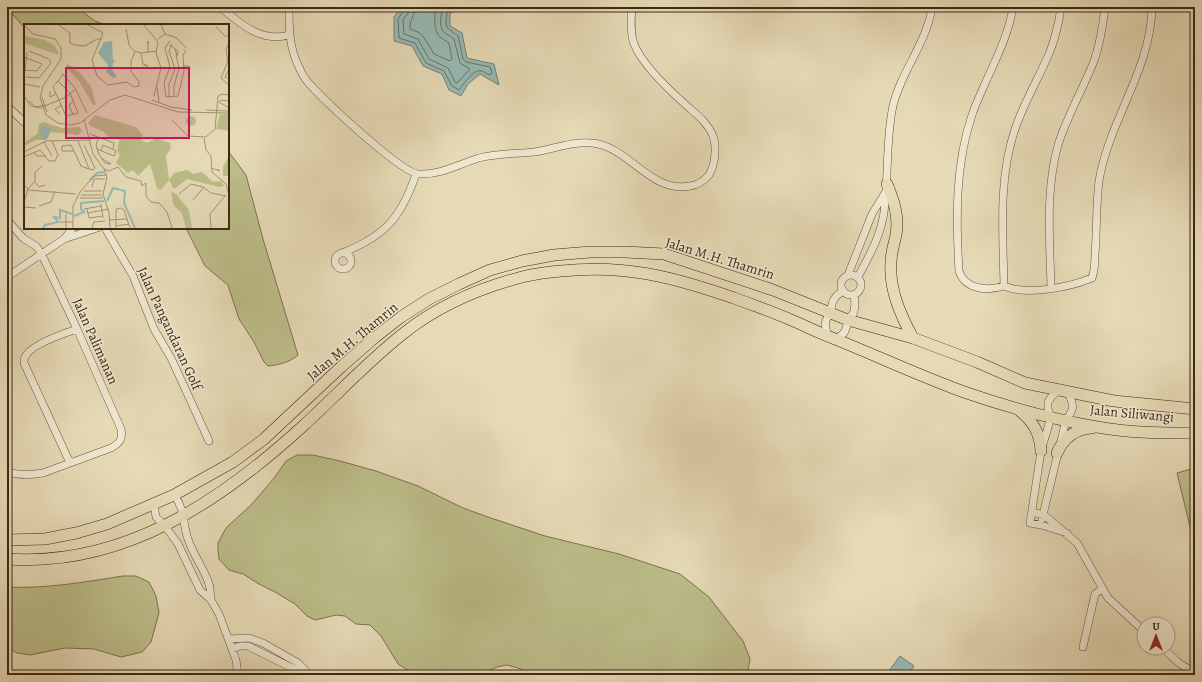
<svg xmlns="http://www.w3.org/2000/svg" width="1202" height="682" font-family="Alegreya,serif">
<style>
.green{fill:#bcbd89;stroke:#7c734e}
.water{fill:#97bab4;stroke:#738074}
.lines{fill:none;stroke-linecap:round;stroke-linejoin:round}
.shore{stroke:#6a7264;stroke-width:1}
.minor-casing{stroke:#66553c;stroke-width:8}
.primary-casing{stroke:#3c2914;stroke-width:12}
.minor{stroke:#efe7d0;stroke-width:7}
.primary{stroke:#e6dab6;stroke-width:11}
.labels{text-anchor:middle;stroke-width:3;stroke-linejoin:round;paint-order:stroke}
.street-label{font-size:14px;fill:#3c2914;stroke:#efe7d0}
.inset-river{fill:none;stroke:#97bab4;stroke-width:2}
.inset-road{fill:none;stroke:#a29375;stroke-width:1}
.view{fill:#c2185b;fill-opacity:0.15;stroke:#c2185b;stroke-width:2}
.inset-edge{fill:none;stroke:#3c2914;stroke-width:2}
</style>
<rect width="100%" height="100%" fill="#e6dab6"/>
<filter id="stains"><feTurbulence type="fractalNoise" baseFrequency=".005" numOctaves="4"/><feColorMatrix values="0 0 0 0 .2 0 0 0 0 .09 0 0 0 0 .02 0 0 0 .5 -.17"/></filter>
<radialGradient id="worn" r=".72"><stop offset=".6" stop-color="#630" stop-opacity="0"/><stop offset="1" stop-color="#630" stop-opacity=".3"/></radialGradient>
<!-- green -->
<path class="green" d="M8,7H76L95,21L106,25H25V28L13,15Z
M228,151L246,175L263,239L298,355C290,362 279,365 268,366L264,362L254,342L239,319L228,285L205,266L186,228H228Z
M297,455H313L340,461L376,471L418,486L463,508L488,517L545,536L619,554L680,574L709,597L743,641L750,659L747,675H526L521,669L507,665L497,667L480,675H422L411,672L398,664L381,636L370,625L356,624L345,616L336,615L315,620L307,616L295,604L275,592L259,584L243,574L229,570L219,559L218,550V543L226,528L252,504L275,477L286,461Z
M1195,468V547L1177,473Z
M123,576H136L149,582L156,596L159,613L151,642L142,652L121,657L94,649L65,648L30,655L17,653L7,647V587C45,589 85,582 123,576Z"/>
<!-- water -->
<path class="water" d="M401,7H459L450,14V26L462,33L467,58L494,64L499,85L480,74L468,84L461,96L449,90L442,74L423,66L412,46L394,41V17Z
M900,656L914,666L908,675H886Z"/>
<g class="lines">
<!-- shore -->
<path class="shore" d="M404,7V10L398,19L399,38L415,43L426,63L444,71L452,86L459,90C463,85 473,69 481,71C484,71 487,74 490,75L492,73L490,67L466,62L463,59L458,36C446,27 445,29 447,13L452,7
M409,7V12L403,20L404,34L418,39L429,59L448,68L455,82L457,83L470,69L460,63L454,39C451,36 445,34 443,31C439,25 440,12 445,7
M415,7C415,16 409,20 410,29L418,32L423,36L434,54L450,61L452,59L449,43C446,41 443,39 440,37C433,30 434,15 437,7"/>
<!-- minor casing -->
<g class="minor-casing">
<path id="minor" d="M220,7C241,24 261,43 289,35
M289,7C289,27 289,46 298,65C300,70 303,76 307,81C320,97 402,174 419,174C441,175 459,164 479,158C498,153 516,154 534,152C554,149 573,141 592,143C629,146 650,194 690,186C698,185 704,181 709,175C715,165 717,147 713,136C708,123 696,114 686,105C669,90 643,66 634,44C630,32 631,19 632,7
M1013,7C1007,45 985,78 972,115C955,165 956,219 959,271C965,290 988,291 1004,286C1027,296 1070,287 1092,278C1095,270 1095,262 1095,254C1097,229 1096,205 1099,181C1109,120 1151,70 1152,7
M7,106L25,123
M7,220L23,238L37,247L42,255L77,329L121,429C123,439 120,443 111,448L43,473C31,475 18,476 7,471
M105,228L133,276L154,329L172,360L209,441
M64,239L97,228
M335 261a8 8 0 1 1 16 0a8 8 0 1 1-16 0Z
M342,253C385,236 401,218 416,174
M841 285a10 10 0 1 1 20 0a10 10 0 1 1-20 0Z
M848,275L872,214L885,193
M7,277L64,239L73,228
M858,277C868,258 879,239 883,218C885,209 885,200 886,191C888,164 887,132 893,106C901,71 927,43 932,7
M1004,286C1003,233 998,180 1015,129C1024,103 1038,79 1049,54C1055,39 1059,23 1061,7
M1051,288C1050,241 1045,192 1058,145C1067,116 1083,89 1094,61C1100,44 1103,25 1105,7
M828,336C825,327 823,320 831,314C831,303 833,297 843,291
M836,338C845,335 846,330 848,321C848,318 851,316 853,314C856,307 855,301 854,295
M1059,390L1052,396L1048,402V409L1051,417L1041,451L1030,523L1041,525L1067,533
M70,463L24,363C24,361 24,358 25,357C30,345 65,333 77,329
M174,495C186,511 182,522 188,539C193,555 204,568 209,584C211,589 210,595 211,600
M154,505L156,517L165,526L178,544L200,590L211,600L219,614L232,649L236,660L238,675
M1033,513L1043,514L1077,543L1108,598L1144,631
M1042,519L1066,420C1075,408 1074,406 1068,392
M229,639L249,638L263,643L298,663L307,672
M1083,647L1095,594L1102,589
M1163,648C1172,657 1182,668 1195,671
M232,649L240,646H248L294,669L311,675"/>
</g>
<!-- primary casing -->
<g class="primary-casing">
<path id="primary" d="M887,184C894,201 899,216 896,235C894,244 891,253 891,262C889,289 900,314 913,338
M1020,411C1034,422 1040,434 1041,451
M1057,453C1064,437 1075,429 1092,428
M7,540L45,539L76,533L107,524L174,495L233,462L264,439L341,367L374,338L401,317L429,299L459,284L490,270L522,261L554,255L590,252H625L664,254L773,290L848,320L913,338L977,362L1025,383L1114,401L1195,409
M7,559C124,567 221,501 303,426C337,395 368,361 404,333C438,306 480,288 522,277C534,274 548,272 561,271C625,264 673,277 734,298C752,305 771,311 789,319C801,324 813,330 825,335C871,353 917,375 964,392C1007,407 1052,419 1097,427C1129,433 1162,433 1195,433"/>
</g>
<!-- minor -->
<use href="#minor" class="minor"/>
<!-- primary -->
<use href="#primary" class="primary"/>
</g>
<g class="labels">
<!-- street labels -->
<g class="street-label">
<text transform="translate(720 258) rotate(17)" y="5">Jalan M.H. Thamrin</text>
<text transform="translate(170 328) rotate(65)" y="5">Jalan Pangandaran Golf</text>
<text transform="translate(96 341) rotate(66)" y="5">Jalan Palimanan</text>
<text transform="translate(352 341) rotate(-40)" y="5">Jalan M.H. Thamrin</text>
<text transform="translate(1132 413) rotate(5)" y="5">Jalan Siliwangi</text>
</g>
</g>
<!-- overview -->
<g transform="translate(24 24)">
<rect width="205" height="205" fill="#e6dab6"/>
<path d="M0,12L21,16L31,22L35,31L0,19ZM44,40L56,49L67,62L72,81H69L55,57L42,43ZM196,90H205V107L192,105ZM71,91L112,103L119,111L117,116L123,119L133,114L146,119L147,124L142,132L145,156L150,149L163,146L169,150L178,148L189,158L197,157L200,162L195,163L163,155L150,165L145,156L137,166L133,164L126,140L114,152L109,146L104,149L92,139L96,131L93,126L96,113H84L80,108L66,102L64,99ZM162 97a5 5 0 1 1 10 0a5 5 0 1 1-10 0ZM19,98L38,104L56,103L58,107L54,111L27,108L22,116H12L1,121L0,119L13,110L15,100ZM205,132V152H199V143ZM147,168L152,170L165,186L168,204H162L158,189L150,182Z" fill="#bcbd89"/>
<path d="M88,17L89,36L92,37L89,39L88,46L93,53L89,54L82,48L84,41L74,29L80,18ZM22,102L27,106L22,116L19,115L16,108L17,103Z" fill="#97bab4"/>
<path class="inset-river" d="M66,156L73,149L80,148M83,177L89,164L101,167L100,179L111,204M50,192L60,188L57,185V179L80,177M19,204L21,201L34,198L30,193L36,194V186L48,190"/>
<path class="inset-road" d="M0,1L9,10L31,15L37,24V35L19,62L16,74L22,91L34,99L46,101L56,99L86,76L101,71L154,88L205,89M35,1L46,9V19L51,21L61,22L73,15H78M64,1L79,9L68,36L73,52L84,61L103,58L110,63L115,62V58L107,47V37L111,28M120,1L134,18L132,29L137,44L130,72M192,3L201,12H205M102,5L105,21L110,27L117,29L132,27M141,10L153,14L162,24M134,15L141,10L137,1M146,17L141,24L146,43L140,59L142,73L154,72L160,47L159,31L162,26M205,19L202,26L204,37L197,54L205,61M124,20V17V28M147,20V21L151,25L153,26L154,28L153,32L151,25M117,29L119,40L124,42L120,41M0,33L18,40L13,47L0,46M165,42L166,44L159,43L160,42ZM205,45L201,53L205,55M38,49L51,64L63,89M2,53L15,54L27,39L25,35L5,27M0,54L3,28M34,57L46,69L54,89L42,92L29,63L39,51M0,60L16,63M133,63L135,78M26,67V73L32,70M0,72L7,82L16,84L42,73L52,65M18,73L23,88M145,73V60L151,45L145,27L147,21M150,73V62L155,44L152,31M128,76L147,83L168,86M5,77L12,83L20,81M205,77L197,76L195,78L205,84M182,86L204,87M36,90L31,85L38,81M49,91L45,81L50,77M60,95L69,130L80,145L85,147L94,143L102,153L117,157L118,162L122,159M148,96L164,112L182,113L191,105L194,72L198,70L205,71M66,110L90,119L89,125M75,113L72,121L74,128L75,130L78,135L81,139L87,140L77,134M180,114L182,126L187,132L188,148L202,160L205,171M54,117L65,145L69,146L71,144L60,121M20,118L28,132M47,121L50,127H38V122ZM73,125L90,132L92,127L79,121L77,127M50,127L57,142L65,145M0,128L22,117L67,116M10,128L13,132H22M0,133L16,126L25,137H31L34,131L28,117M187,144L196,147L193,145M80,145L83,154L79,170L85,189L86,204M10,157L15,163L21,161M122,159V172L127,178L135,179L143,188L148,204M0,161L4,165L0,178M68,163L70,155H81M4,165L11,157V148L18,142M4,166L52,170M60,167H78M155,170L167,160L179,163L187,169L201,172M57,171H78M56,174H79M169,176L180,163M77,180L79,194M15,182L27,178L31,167M0,183L12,184M60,185L77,182M63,185L65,194L79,192M64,189L85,185M42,190V204M85,196L103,195M36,198H49M92,202L105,200M49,204V182L56,168L70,152L83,151M68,204L70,198L81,197M92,204V185L97,184L100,186L106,204M187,204L186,190L202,171"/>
<path class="view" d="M42,44H165V114H42Z"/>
<rect width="205" height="205" class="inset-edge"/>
</g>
<!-- margin -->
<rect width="1202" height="682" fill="none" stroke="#e6dab6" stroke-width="24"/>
<rect x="8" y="8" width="1186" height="666" fill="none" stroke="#3c2914" stroke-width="2"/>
<rect x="12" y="12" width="1178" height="658" fill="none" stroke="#3c2914"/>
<!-- north arrow -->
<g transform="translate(1156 636)"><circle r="19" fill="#efe7d0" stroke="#a79b85"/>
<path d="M0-3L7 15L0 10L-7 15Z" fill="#8f2418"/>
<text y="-6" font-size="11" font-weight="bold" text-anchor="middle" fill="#3c2914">U</text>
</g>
<rect width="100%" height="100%" filter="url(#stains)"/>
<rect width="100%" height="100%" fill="url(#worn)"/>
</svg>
